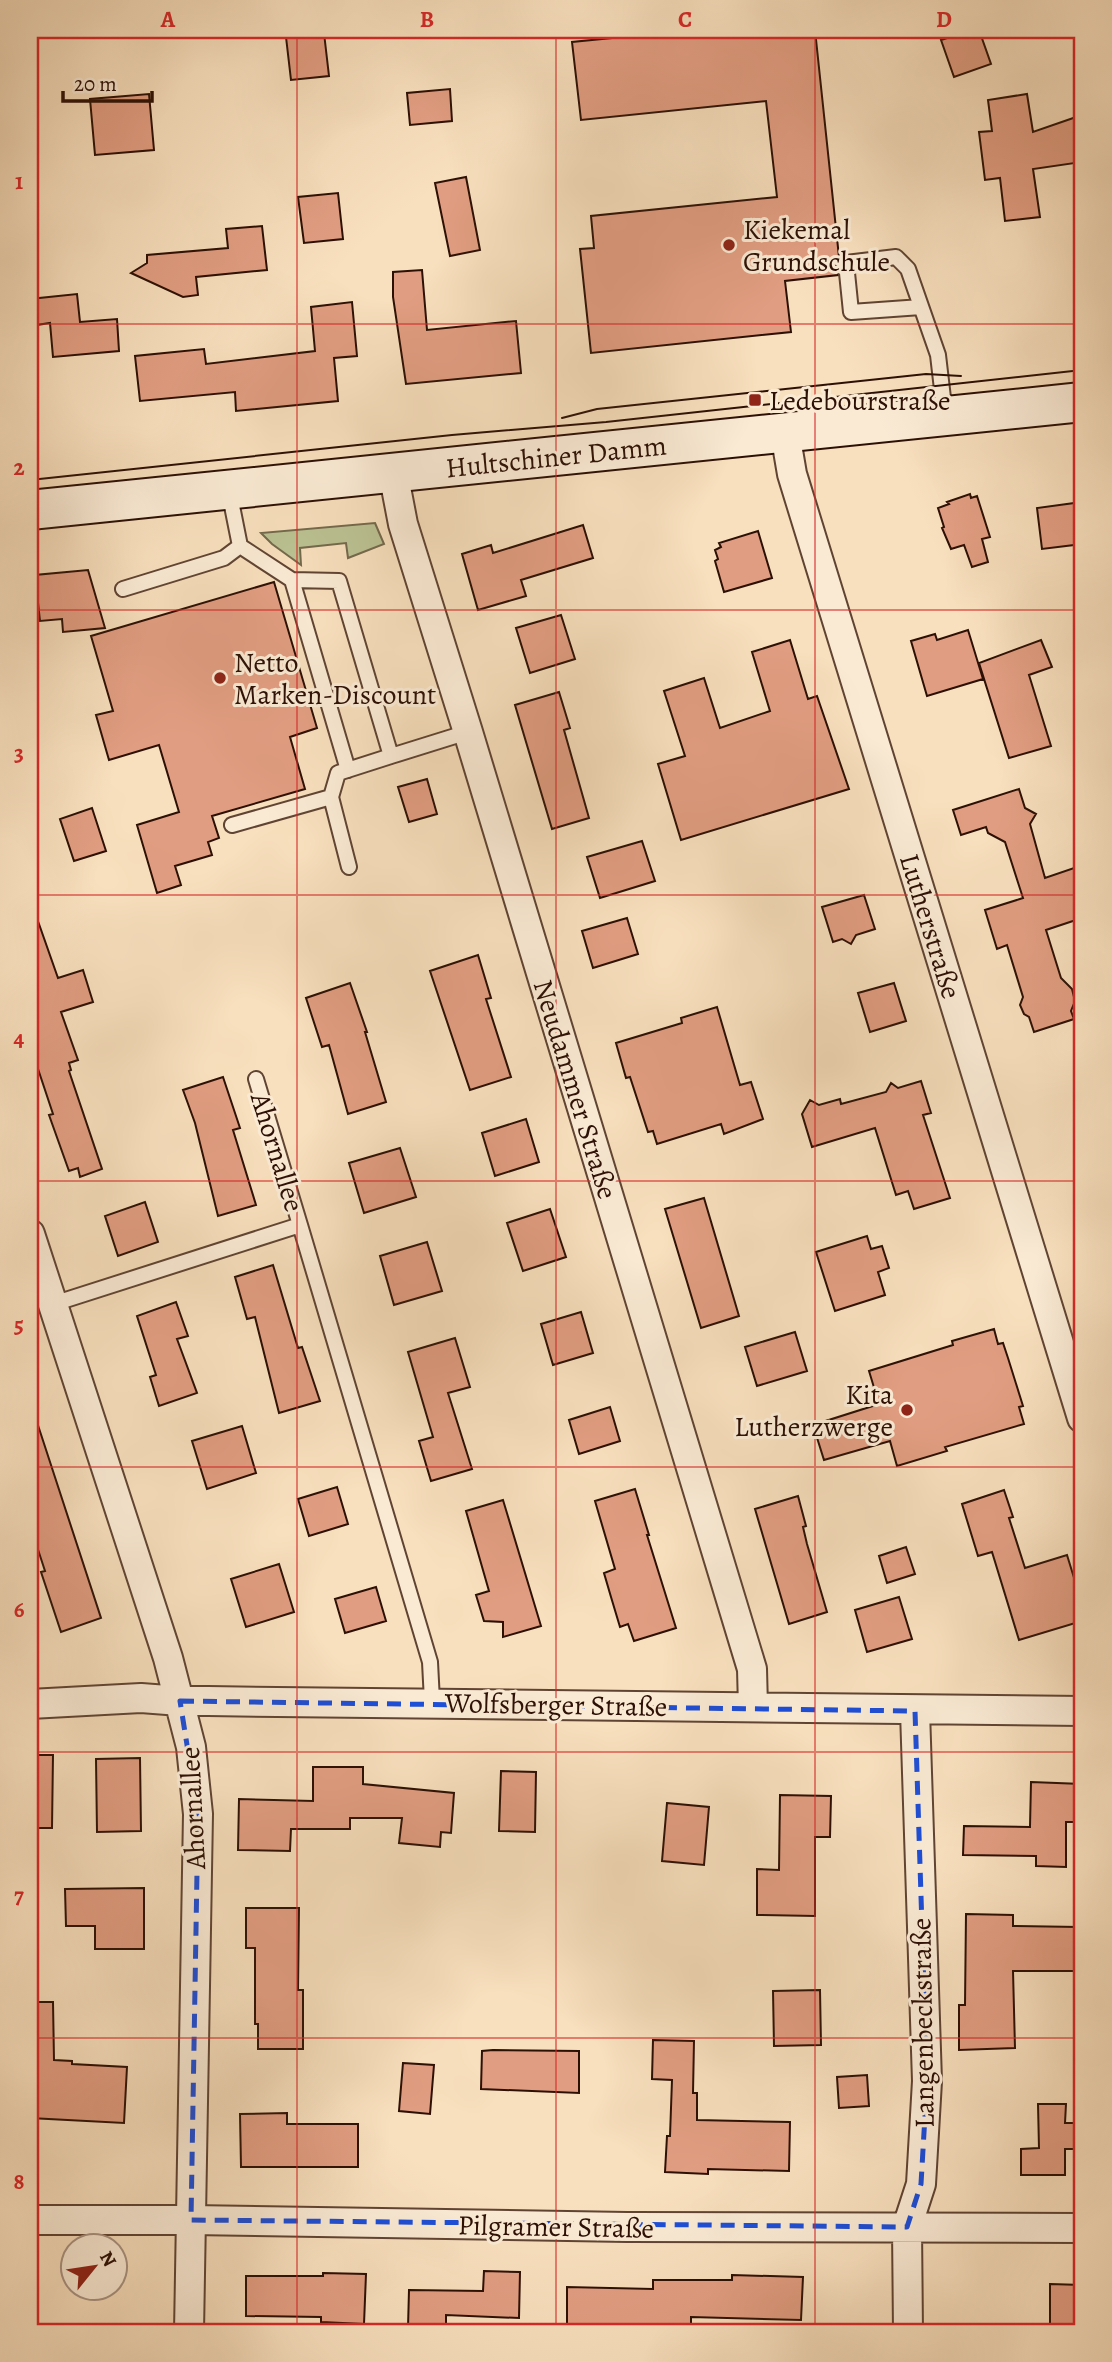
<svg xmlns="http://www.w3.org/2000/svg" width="1112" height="2362" font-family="Alegreya,serif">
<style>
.green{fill:#bbc293;stroke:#74694c;stroke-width:2}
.building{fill:#e19d81;stroke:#2d1005;stroke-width:2}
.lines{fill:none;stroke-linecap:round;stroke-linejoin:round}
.service-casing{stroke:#604433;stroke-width:18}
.minor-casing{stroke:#604433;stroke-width:32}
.secondary-casing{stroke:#2d1005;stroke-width:42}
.service{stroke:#faead4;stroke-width:14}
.minor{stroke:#faead4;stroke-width:28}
.secondary{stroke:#faead4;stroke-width:38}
.tram{stroke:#2d1005;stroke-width:2}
.marked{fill:none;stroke:#1d4ed8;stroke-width:5;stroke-dasharray:14 9;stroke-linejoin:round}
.grid{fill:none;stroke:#d62828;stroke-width:2;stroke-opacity:0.55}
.poi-dot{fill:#8f2418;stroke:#faead4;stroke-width:2.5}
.labels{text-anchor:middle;stroke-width:6;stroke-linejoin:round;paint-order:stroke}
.poi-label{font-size:28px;fill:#2d1005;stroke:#faead4;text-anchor:start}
.street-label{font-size:28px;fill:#2d1005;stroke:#faead4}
.neatline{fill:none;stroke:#d62828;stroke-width:2.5}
.grid-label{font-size:23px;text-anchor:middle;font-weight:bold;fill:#d62828}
</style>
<rect width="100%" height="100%" fill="#f8dfbd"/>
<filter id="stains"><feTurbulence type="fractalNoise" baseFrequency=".00286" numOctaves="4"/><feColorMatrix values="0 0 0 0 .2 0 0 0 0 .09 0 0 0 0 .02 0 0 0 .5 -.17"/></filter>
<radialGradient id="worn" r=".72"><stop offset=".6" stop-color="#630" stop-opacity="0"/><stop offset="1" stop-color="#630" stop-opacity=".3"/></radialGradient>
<!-- green -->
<path class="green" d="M375,523L384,544L348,558L346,543L300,548L301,565L272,544L261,533Z"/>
<!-- building -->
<path class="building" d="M693,30H815L839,257L836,263L838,275L785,281L791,332L591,353L580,249L594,248L591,216L777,197L766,101L581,120L572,42Z
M972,30H979L991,64L954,77L941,40Z
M324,33L329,76L291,80L286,37Z
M450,89L452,121L410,125L407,93Z
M149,94L154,150L95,155L90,99Z
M1027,94L1033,132L1082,115V162L1033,169L1040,217L1005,221L1000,178L985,180L979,132L992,131L988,100Z
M466,177L480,250L450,256L435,183Z
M338,193L343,239L304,243L298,197Z
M262,226L267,270L196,277L198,295L183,297L131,273L147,263V255L228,248L226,229Z
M422,270L427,330L516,321L521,373L406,384L393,297V272Z
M77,294L80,322L117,319L119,351L53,357L50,323L30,326V299Z
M352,302L357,356L334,358L338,401L236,411L235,392L140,401L135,356L204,349L206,364L315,351L311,307Z
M970,494L971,498L977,496L990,537L982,539L988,562L972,567L964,545L951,549L942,528L944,527L938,508L949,504L947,502Z
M1082,502V544L1042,549L1037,508Z
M583,525L593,558L521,580L526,596L478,610L462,554L491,545L493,553Z
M758,531L772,578L724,592L715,561L718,559L715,550L721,547L719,543Z
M88,570L105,628L63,632L62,619L40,621L35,575Z
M274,582L317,728L290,737L305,789L212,816L219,838L208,842L212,855L175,866L181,885L157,893L137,825L179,812L159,745L109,760L96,715L113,711L91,636Z
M561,615L575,659L530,673L516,628Z
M968,630L983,679L927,696L911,641L935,634L937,640Z
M790,640L808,699L817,696L849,789L681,840L658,764L685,756L664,691L704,678L720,728L770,711L752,652Z
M1041,640L1052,667L1029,675L1051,746L1009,758L979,663Z
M559,692L570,728L564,730L589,818L552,829L515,705Z
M427,779L437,814L409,822L398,787Z
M1019,789L1025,808L1036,814L1030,824L1045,878L1077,867L1082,883V918L1046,930L1061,978L1072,989L1075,1001L1071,1011L1074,1019L1034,1032L1029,1017L1024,1014L1020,1005L1023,997L1007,945L997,949L985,910L1023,898L1005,842L988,833L986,827L961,835L953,810Z
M92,808L106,851L74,861L60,819Z
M642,841L655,881L600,898L587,857Z
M864,895L875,929L856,935L851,944L842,939L833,942L822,907Z
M30,907H33L58,978L83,970L93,1002L61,1012L78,1060L69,1063L71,1070L69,1071L102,1169L80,1177L78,1168L69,1171L49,1115L53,1114L35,1060L30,1061Z
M627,918L638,954L593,968L582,931Z
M478,955L491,998L486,999L511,1077L470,1090L430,971Z
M350,983L367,1032H365L386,1102L348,1114L329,1045L322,1047L306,998Z
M894,983L906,1021L870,1032L858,993Z
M717,1007L740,1085L751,1082L763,1119L724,1134L721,1124L657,1144L653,1131L648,1132L630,1077L626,1078L616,1043L682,1023L681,1018Z
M223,1077L240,1128L233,1130L256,1205L218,1216L195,1123L183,1090Z
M921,1081L931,1113L923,1115L950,1198L914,1209L908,1191L896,1195L875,1128L812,1147L802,1114L810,1100L819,1105L840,1099L841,1104L886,1092L891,1083L898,1088Z
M526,1119L539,1162L495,1176L482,1133Z
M400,1148L416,1197L364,1213L349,1163Z
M704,1198L739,1316L701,1328L665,1209Z
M145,1202L158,1242L118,1256L105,1216Z
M550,1209L566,1257L523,1271L507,1223Z
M867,1236L871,1249L882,1246L889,1268L878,1272L885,1295L835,1311L816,1252Z
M427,1242L442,1291L394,1305L380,1256Z
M273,1265L298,1348L302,1347L320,1401L279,1413L255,1317L247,1319L235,1277Z
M176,1302L188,1336L177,1339L197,1393L159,1406L150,1377L156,1375L137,1316Z
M581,1312L593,1353L553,1365L541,1324Z
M994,1329L998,1344L1003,1343L1008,1358L1023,1406L1019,1407L1024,1424L945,1447L947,1451L897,1466L890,1441L824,1460L813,1425L879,1404L869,1371L953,1345L952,1341Z
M795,1332L807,1371L757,1386L745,1347Z
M455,1338L470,1387L448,1393L472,1469L431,1481L419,1441L433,1437L408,1352Z
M610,1407L620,1441L579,1454L569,1420Z
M34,1413L101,1618L61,1632L41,1572L45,1571L30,1525V1414Z
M242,1426L256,1473L207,1489L192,1441Z
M337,1487L348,1524L309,1536L298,1499Z
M635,1489L649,1535H647L676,1628L634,1641L628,1624L620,1627L611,1597L604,1573L615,1569L595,1501Z
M1004,1490L1013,1517L1009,1518L1025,1568L1067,1555L1075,1581L1078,1580L1082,1594V1621L1019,1640L992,1552L978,1556L962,1504Z
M798,1496L806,1526L803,1527L807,1544L827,1612L789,1624L755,1509Z
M503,1500L541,1626L503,1637V1622L484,1621L476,1595L489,1591L466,1511Z
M906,1547L915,1574L887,1583L879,1556Z
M279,1564L294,1612L246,1627L231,1579Z
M376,1587L386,1621L345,1633L335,1599Z
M899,1597L912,1639L867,1652L855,1610Z
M30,1755H53L52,1828H30Z
M140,1758L141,1831L97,1832L96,1759Z
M313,1767H363V1784L454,1793L451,1833L441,1832L440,1847L399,1843L402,1818H350V1829H291L290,1851L238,1850L239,1799L313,1801Z
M501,1771L536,1772L535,1832L499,1831Z
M1031,1782L1082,1784V1822H1066V1867L1036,1866V1856L963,1855L964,1826L1030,1827Z
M780,1795L831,1796L830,1837H815V1916L757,1915V1869L779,1870Z
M667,1803L709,1807L704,1865L662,1861Z
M144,1888V1949H95V1926H66L65,1889Z
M246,1908H299L298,1990H303V2049H258V2024H255V1948H246Z
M966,1914L1013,1915V1926L1079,1927V1971H1013L1015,2048L959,2050V2005H965Z
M820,1990L821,2045L774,2046L773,1991Z
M30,2002H53L54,2060L72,2061V2064L127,2067L124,2123L30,2118Z
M653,2040L694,2041L693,2093H697V2120L790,2122L789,2171L708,2169V2174L665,2172L667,2136H670L672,2080L652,2079Z
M493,2050L579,2051V2093L481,2089L482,2051Z
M403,2063L434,2065L430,2114L399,2111Z
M867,2075L869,2106L839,2108L837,2077Z
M1038,2104H1066L1065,2123H1082V2149H1065V2175H1021V2149L1039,2148Z
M287,2113V2124H358V2167H241L240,2114Z
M484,2271L520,2272L519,2318L446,2315V2328H408L409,2290L483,2291Z
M323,2273L366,2274L364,2324L321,2322V2317L246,2316V2276H323Z
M732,2275L803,2277L801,2320L691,2317V2327H613L612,2332H567V2287L653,2289V2280H732Z
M1050,2284L1082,2285V2325L1050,2324Z"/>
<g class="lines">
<!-- service casing -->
<g class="service-casing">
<path id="service" d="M921,307L851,312L846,263L896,257L908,269L938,355L945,415
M229,491L240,546L292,580L339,581L391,756L468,732
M292,580L348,770
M123,589L224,558L240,546
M232,825L331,797
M349,867L331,797L338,773L391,756
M256,1079L300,1225
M53,1304L300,1225L430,1662L432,1701"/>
</g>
<!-- minor casing -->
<g class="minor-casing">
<path id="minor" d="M785,433L792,474L1082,1418
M393,472L403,524L468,732L752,1669L753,1707
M30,1234L168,1658L191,1747L198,1814L189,2332
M30,1704L141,1698L180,1701C481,1702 782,1710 1082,1711
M30,2220H191L627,2227L1082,2228
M908,2332L907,2227L921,2184L927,2081L915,1711"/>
</g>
<!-- secondary casing -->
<g class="secondary-casing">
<path id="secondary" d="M30,510L1082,402"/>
</g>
<!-- service -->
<use href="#service" class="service"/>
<!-- minor -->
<use href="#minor" class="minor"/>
<!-- secondary -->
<use href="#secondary" class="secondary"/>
<!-- tram -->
<path class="tram" d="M562,418L597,409L926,374L961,376
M30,480L452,435L606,422L1082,370"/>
</g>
<!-- marked area -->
<path class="marked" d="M180,1701L915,1711L927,2081L921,2184L907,2227L191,2220L198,1814Z"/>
<!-- grid -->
<path class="grid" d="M297,30V2332M556,30V2332M815,30V2332M30,324H1082M30,610H1082M30,895H1082M30,1181H1082M30,1467H1082M30,1752H1082M30,2038H1082"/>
<!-- markers -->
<g class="poi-dot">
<circle cx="729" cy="245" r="7"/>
<rect x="748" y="393" width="14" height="14" rx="3.5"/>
<circle cx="220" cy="678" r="7"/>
<circle cx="907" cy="1410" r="7"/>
</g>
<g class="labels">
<!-- poi labels -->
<g class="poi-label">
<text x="743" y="239">Kiekemal<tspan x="743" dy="32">Grundschule</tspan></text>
<text x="769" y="410">Ledebourstraße</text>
<text x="234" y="672">Netto<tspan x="234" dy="32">Marken-Discount</tspan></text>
<text x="893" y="1404" text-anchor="end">Kita<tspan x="893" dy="32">Lutherzwerge</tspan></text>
</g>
<!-- street labels -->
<g class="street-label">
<text transform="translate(556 456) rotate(-6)" y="10">Hultschiner Damm</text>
<text transform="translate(931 926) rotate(73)" y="10">Lutherstraße</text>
<text transform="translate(576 1089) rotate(73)" y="10">Neudammer Straße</text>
<text transform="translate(278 1152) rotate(73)" y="10">Ahornallee</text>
<text transform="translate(556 1704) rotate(1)" y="10">Wolfsberger Straße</text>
<text transform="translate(192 1808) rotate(-93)" y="10">Ahornallee</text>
<text transform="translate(922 2023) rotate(-91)" y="10">Langenbeckstraße</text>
<text transform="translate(556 2226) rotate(1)" y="10">Pilgramer Straße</text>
</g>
</g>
<!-- margin -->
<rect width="1112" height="2362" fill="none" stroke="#f8dfbd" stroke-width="77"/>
<!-- north arrow -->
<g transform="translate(94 2267) rotate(60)"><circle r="33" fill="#faead4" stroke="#a89381" stroke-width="2"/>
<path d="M0-5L12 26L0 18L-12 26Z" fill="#8f2418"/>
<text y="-10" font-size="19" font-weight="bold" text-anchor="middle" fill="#2d1005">N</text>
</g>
<!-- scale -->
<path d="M63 91v10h89v-10" fill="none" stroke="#2d1005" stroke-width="3.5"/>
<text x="74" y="91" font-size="21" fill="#2d1005" stroke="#faead4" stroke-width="5" paint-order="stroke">20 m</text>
<rect x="38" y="38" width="1036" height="2286" class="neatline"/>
<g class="grid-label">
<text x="168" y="27">A</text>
<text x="427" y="27">B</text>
<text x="685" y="27">C</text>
<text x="944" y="27">D</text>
<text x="19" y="189">1</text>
<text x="19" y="475">2</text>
<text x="19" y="761">3</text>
<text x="19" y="1046">4</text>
<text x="19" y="1332">5</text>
<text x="19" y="1617">6</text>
<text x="19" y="1903">7</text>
<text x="19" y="2189">8</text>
</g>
<rect width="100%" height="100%" filter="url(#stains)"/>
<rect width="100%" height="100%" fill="url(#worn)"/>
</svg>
